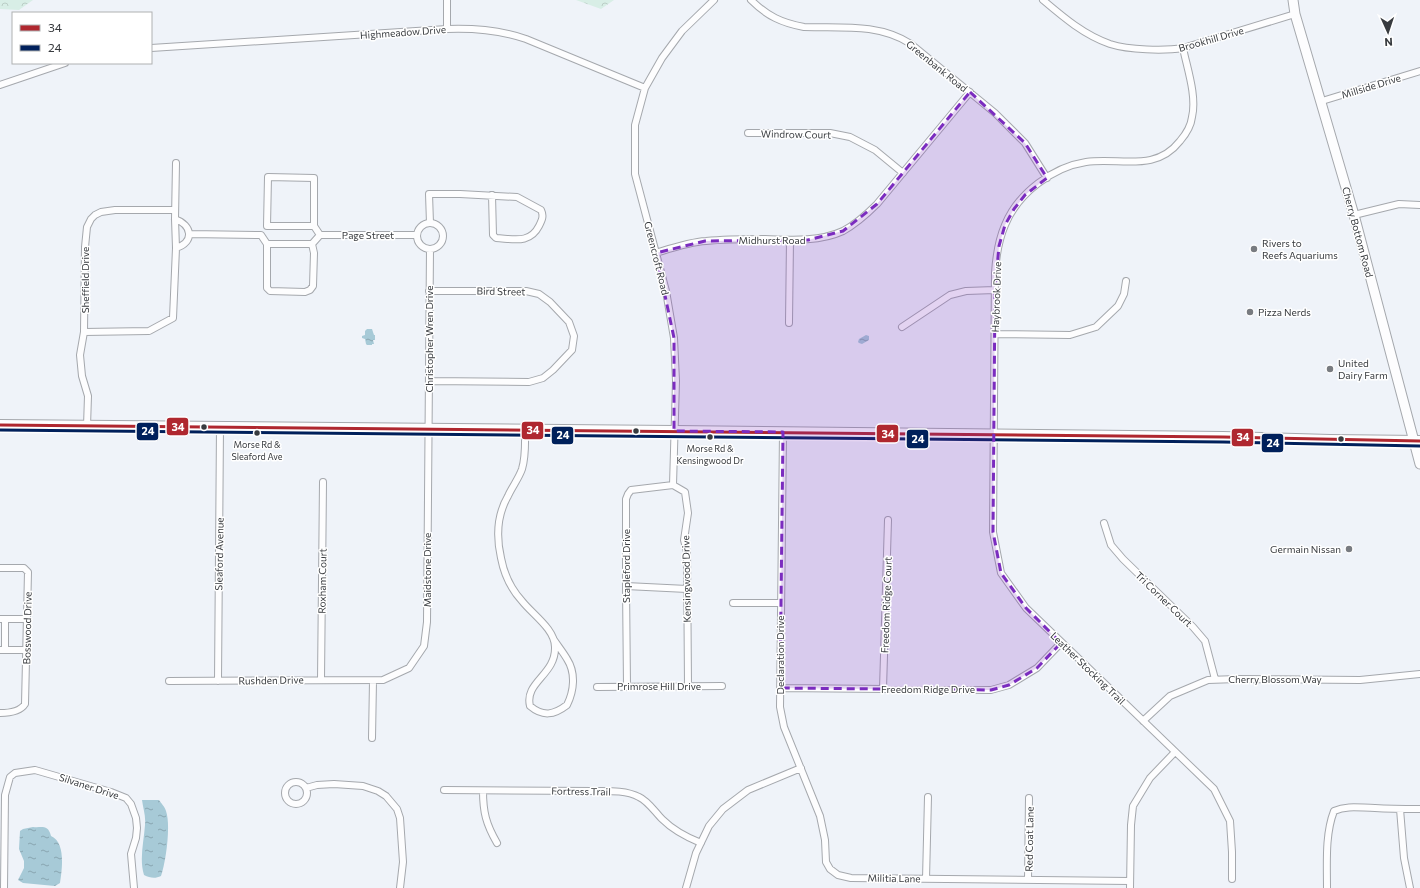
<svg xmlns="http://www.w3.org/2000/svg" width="1420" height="888" font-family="Commissioner,sans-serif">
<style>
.forest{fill:url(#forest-crowns)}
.water{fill:url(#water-ripples)}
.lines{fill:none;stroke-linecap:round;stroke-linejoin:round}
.street-casing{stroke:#a5a8ad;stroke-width:8}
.secondary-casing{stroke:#a5a8ad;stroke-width:11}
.primary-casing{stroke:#a5a8ad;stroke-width:12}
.street{stroke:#fdfdfe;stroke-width:6}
.secondary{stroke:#fdfdfe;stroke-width:9}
.primary{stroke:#fdfdfe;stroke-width:10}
.bus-1-casing{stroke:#fff;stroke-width:6}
.bus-2-casing{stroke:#fff;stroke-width:6}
.bus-1{stroke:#af272f;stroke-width:3}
.bus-2{stroke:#00205b;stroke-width:3}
.marked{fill:#7b2cbf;fill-opacity:0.2;stroke:#7b2cbf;stroke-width:3;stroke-dasharray:8 5;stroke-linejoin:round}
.poi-dot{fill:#787b80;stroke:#fff;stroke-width:1.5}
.bus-dot{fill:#383b3f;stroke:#fff;stroke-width:1.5}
.labels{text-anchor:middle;stroke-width:3;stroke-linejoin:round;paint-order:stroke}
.bus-label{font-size:9px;fill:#383b3f;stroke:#fff}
.street-label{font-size:10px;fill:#383b3f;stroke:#fff}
.poi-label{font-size:10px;fill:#383b3f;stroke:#fff;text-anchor:start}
.line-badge{stroke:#fff;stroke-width:1.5}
.badge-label{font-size:11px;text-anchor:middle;font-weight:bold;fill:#fff}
</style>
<defs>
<pattern id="forest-crowns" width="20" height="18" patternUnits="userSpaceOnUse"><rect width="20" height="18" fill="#d8eee6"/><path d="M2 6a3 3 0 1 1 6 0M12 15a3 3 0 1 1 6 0" fill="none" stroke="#bacdc6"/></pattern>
<pattern id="water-ripples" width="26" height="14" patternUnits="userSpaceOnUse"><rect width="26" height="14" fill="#a7cad7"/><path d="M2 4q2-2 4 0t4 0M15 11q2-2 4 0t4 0" fill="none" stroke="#89a5b0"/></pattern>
</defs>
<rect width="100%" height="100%" fill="#eff3f9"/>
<!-- forest -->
<path class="forest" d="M0,0H33L19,10L0,9Z
M576,0H614L601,9Z"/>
<!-- water -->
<path class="water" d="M367,329H372L374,335H375V340H373L374,344H372V345H367L366,344L365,339L362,338V336L365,335V331Z
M866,335L869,336V340L862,344L859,343L858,342L859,339Z
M142,800H159C161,803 165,807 166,811C171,825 166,861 161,876C155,879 150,878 144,875C139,859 144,841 145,825C146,816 143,808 142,800Z
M33,827C42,828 48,824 51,836C66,842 62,870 60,883L55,886L23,883L18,880L24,868V861L19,849L20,831L23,829Z"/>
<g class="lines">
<!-- street casing -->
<g class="street-casing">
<path id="street" d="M751,0C767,16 782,23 804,27C840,28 879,23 911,44L995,113L1025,143L1047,178
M1043,0C1063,17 1084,35 1110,44C1129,50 1164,51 1183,48L1295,14
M447,29V0
M151,48L447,29C474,28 500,30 526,39L645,88
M1183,48C1187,68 1197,96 1192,117C1191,126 1186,134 1180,141C1155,173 1120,157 1086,162C1053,167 1018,193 1005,225C999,239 996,257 995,273L993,532L1001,573L1026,608L1214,789L1230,821L1232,852V879
M0,85L65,63
M1322,101L1420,71
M748,133H830L850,137L875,150L903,173
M1354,215L1399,204L1420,205
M175,219C192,225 195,242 176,248
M417 236a13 13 0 1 1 26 0a13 13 0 1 1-26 0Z
M430,223L429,194H460L517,197L541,210C544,216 542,220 539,226C530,244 514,239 496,238L493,235L492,195
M267,226L268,177L314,178V226
M267,226H314L320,235
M190,234L261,235L267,244H312L320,235H417
M267,244V288L270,291L305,292L310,290L313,286L314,253L312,244
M656,253C672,248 689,242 706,241C726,239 745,239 765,239C791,240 819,242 843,231C856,224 867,214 877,204L970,92
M789,323L790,240
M902,327L950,295L966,291L995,290
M84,332L149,331L173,318L176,248L175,219L176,163
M995,334L1070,335L1096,327L1118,306L1124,294L1126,281
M429,381L529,382L543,378L553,370L572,350L574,336L569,322L550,302L539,294L526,291H429
M87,426L88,396L82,376L80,355L84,332L85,247L87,227L91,219L95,215L101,212L115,210H175
M525,429C525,442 526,456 522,469C519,478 512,487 508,496C497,515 496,536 501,558C504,574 511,589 522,601C532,614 555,629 555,647C556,675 524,682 530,706C543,717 554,715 567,705C574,691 576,673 567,659C563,652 558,646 554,640
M783,432L780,707L784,727L820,816L825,840L826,862L830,869L838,875L851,878L1130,881
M673,485L676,381L674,338L666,291L635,174V125L645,88L662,58L682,31L714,0
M673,485L685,492L688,513L684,540L687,552L688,686
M1104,523L1111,545L1123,559L1193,627L1205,641L1215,679
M0,568H24L28,572L25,704C20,712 9,713 0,713
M626,586L687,589
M733,603H781
M0,619H26
M0,650H27
M5,650V619
M321,680L323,482
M169,681L383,680L409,668L424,646L427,622L430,249
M218,681L220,427
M627,686L626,586V499L628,494L631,490L673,485
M597,687L722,686
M780,688L991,690L1009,685L1037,668L1061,643
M883,689L888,520
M1143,721L1170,696L1208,680L1237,679L1360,680L1420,674
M372,738L373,681
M285 793a11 11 0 1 1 22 0a11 11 0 1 1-22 0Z
M306,788L317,785L334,784L363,786L378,791L386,796L397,809L400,818L403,862L400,888
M444,790L593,791C608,791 626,790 639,797C648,801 655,812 662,819C673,830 686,837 701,843
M483,791C483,812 486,824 497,843
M1400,809L1404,858L1410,888
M926,879L928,797
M1028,880L1029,798
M4,888L5,795L10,777L15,773L35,770L111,792L126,798L131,804L136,818L137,828L136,838L131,854L134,888
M686,888L696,853L709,826L723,809L748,790L801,768
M1130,888L1131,825L1133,806L1150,778L1175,752
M1327,888C1327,863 1325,834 1334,811C1348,805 1360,808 1375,808C1390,809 1405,809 1420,809"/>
</g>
<!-- secondary casing -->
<g class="secondary-casing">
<path id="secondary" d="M1293,0L1295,14L1354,215L1420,464"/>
</g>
<!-- primary casing -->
<g class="primary-casing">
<path id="primary" d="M0,425L674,431L1223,437L1330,440L1420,441"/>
</g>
<!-- street -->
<use href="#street" class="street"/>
<!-- secondary -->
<use href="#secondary" class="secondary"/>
<!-- primary -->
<use href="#primary" class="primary"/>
<!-- bus-1 casing -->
<g class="bus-1-casing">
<path id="bus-1" d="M0,425L1223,437L1420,441"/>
</g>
<!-- bus-2 casing -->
<g class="bus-2-casing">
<path id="bus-2" d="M0,430L1223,442L1420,446"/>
</g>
<!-- bus-1 -->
<use href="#bus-1" class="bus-1"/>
<!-- bus-2 -->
<use href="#bus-2" class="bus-2"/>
</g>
<!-- marked area -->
<path class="marked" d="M970,92L1025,143L1047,178L1025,195L1014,209L1005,225L999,246L995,290L993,532L1001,573L1026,608L1061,643L1037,668L1009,685L991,690L780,688L783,432L674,431V338L656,253L705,241L808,240L843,231L877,204Z"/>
<!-- markers -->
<g class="poi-dot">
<circle cx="1254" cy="249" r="4"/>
<circle cx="1250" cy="312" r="4"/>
<circle cx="1330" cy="369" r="4"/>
<circle cx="1349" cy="549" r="4"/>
</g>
<g class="bus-dot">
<circle cx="204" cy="427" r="3.5"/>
<circle cx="636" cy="431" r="3.5"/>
<circle cx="257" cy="433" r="3.5"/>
<circle cx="710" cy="437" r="3.5"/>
<circle cx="1341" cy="439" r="3.5"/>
</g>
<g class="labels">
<!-- bus labels -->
<g class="bus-label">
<text x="257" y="448">Morse Rd &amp;<tspan x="257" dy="12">Sleaford Ave</tspan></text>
<text x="710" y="452">Morse Rd &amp;<tspan x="710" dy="12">Kensingwood Dr</tspan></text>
</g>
<!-- street labels -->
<g class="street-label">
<text transform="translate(403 32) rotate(-4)" y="4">Highmeadow Drive</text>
<text transform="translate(1211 39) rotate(-16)" y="4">Brookhill Drive</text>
<text transform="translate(937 66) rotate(39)" y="4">Greenbank Road</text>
<text transform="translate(1371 86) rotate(-17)" y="4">Millside Drive</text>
<text transform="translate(796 134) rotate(1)" y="4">Windrow Court</text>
<text transform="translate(1358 232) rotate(75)" y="4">Cherry Bottom Road</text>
<text x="368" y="239">Page Street</text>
<text x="772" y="244">Midhurst Road</text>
<text transform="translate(657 258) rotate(76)" y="4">Greencroft Road</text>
<text transform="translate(85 280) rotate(-90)" y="4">Sheffield Drive</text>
<text transform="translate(501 291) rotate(1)" y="4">Bird Street</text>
<text transform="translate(996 297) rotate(-88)" y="4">Haybrook Drive</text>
<text transform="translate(429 339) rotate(-90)" y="4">Christopher Wren Drive</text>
<text transform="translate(219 554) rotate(-89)" y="4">Sleaford Avenue</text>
<text transform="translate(626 566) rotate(-90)" y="4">Stapleford Drive</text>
<text transform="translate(427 570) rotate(-90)" y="4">Maidstone Drive</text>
<text transform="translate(686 579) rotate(-91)" y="4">Kensingwood Drive</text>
<text transform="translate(322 581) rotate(-89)" y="4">Roxham Court</text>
<text transform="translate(1164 599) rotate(44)" y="4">Tri Corner Court</text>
<text transform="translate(886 605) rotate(-88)" y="4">Freedom Ridge Court</text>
<text transform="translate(27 628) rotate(-89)" y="4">Bosswood Drive</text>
<text transform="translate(780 655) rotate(-90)" y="4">Declaration Drive</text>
<text transform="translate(1088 668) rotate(44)" y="4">Leather Stocking Trail</text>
<text x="1275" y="683">Cherry Blossom Way</text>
<text transform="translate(271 680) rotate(-1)" y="4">Rushden Drive</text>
<text x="659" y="690">Primrose Hill Drive</text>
<text x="928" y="693">Freedom Ridge Drive</text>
<text transform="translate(89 786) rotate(18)" y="4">Silvaner Drive</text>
<text transform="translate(581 791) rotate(1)" y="4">Fortress Trail</text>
<text transform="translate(1029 839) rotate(-89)" y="4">Red Coat Lane</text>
<text transform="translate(894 878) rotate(1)" y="4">Militia Lane</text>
</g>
<!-- poi labels -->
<g class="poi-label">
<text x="1262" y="247">Rivers to<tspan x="1262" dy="12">Reefs Aquariums</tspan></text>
<text x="1258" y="316">Pizza Nerds</text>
<text x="1338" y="367">United<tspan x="1338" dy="12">Dairy Farm</tspan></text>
<text x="1341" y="553" text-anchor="end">Germain Nissan</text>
</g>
</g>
<g class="line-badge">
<rect x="166" y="417" width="23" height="19" rx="4" fill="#af272f"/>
<rect x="521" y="421" width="23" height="19" rx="4" fill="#af272f"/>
<rect x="136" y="422" width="23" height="19" rx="4" fill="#00205b"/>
<rect x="876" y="424" width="23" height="19" rx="4" fill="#af272f"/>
<rect x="551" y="426" width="23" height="19" rx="4" fill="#00205b"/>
<rect x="1231" y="428" width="23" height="19" rx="4" fill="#af272f"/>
<rect x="906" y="429" width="23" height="20" rx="4" fill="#00205b"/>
<rect x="1261" y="433" width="23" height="20" rx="4" fill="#00205b"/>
</g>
<g class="badge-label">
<text x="178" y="431">34</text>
<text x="533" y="434">34</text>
<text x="148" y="435">24</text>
<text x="888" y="438">34</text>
<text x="563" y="439">24</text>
<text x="1243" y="441">34</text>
<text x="918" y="443">24</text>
<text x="1273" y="447">24</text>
</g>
<!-- legend -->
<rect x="12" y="12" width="140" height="52" fill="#ffffff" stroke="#afb1b2"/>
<rect x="20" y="25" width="20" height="6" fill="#af272f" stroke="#afb1b2"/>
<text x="48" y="32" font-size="12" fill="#383b3f">34</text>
<rect x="20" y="45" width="20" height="6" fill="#00205b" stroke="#afb1b2"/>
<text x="48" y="52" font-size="12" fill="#383b3f">24</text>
<!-- north arrow -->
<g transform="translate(1388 32) rotate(177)" stroke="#ffffff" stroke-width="3" paint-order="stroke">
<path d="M0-3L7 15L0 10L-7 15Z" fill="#383b3f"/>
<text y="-6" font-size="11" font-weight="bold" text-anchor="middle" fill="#383b3f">N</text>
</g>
</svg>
